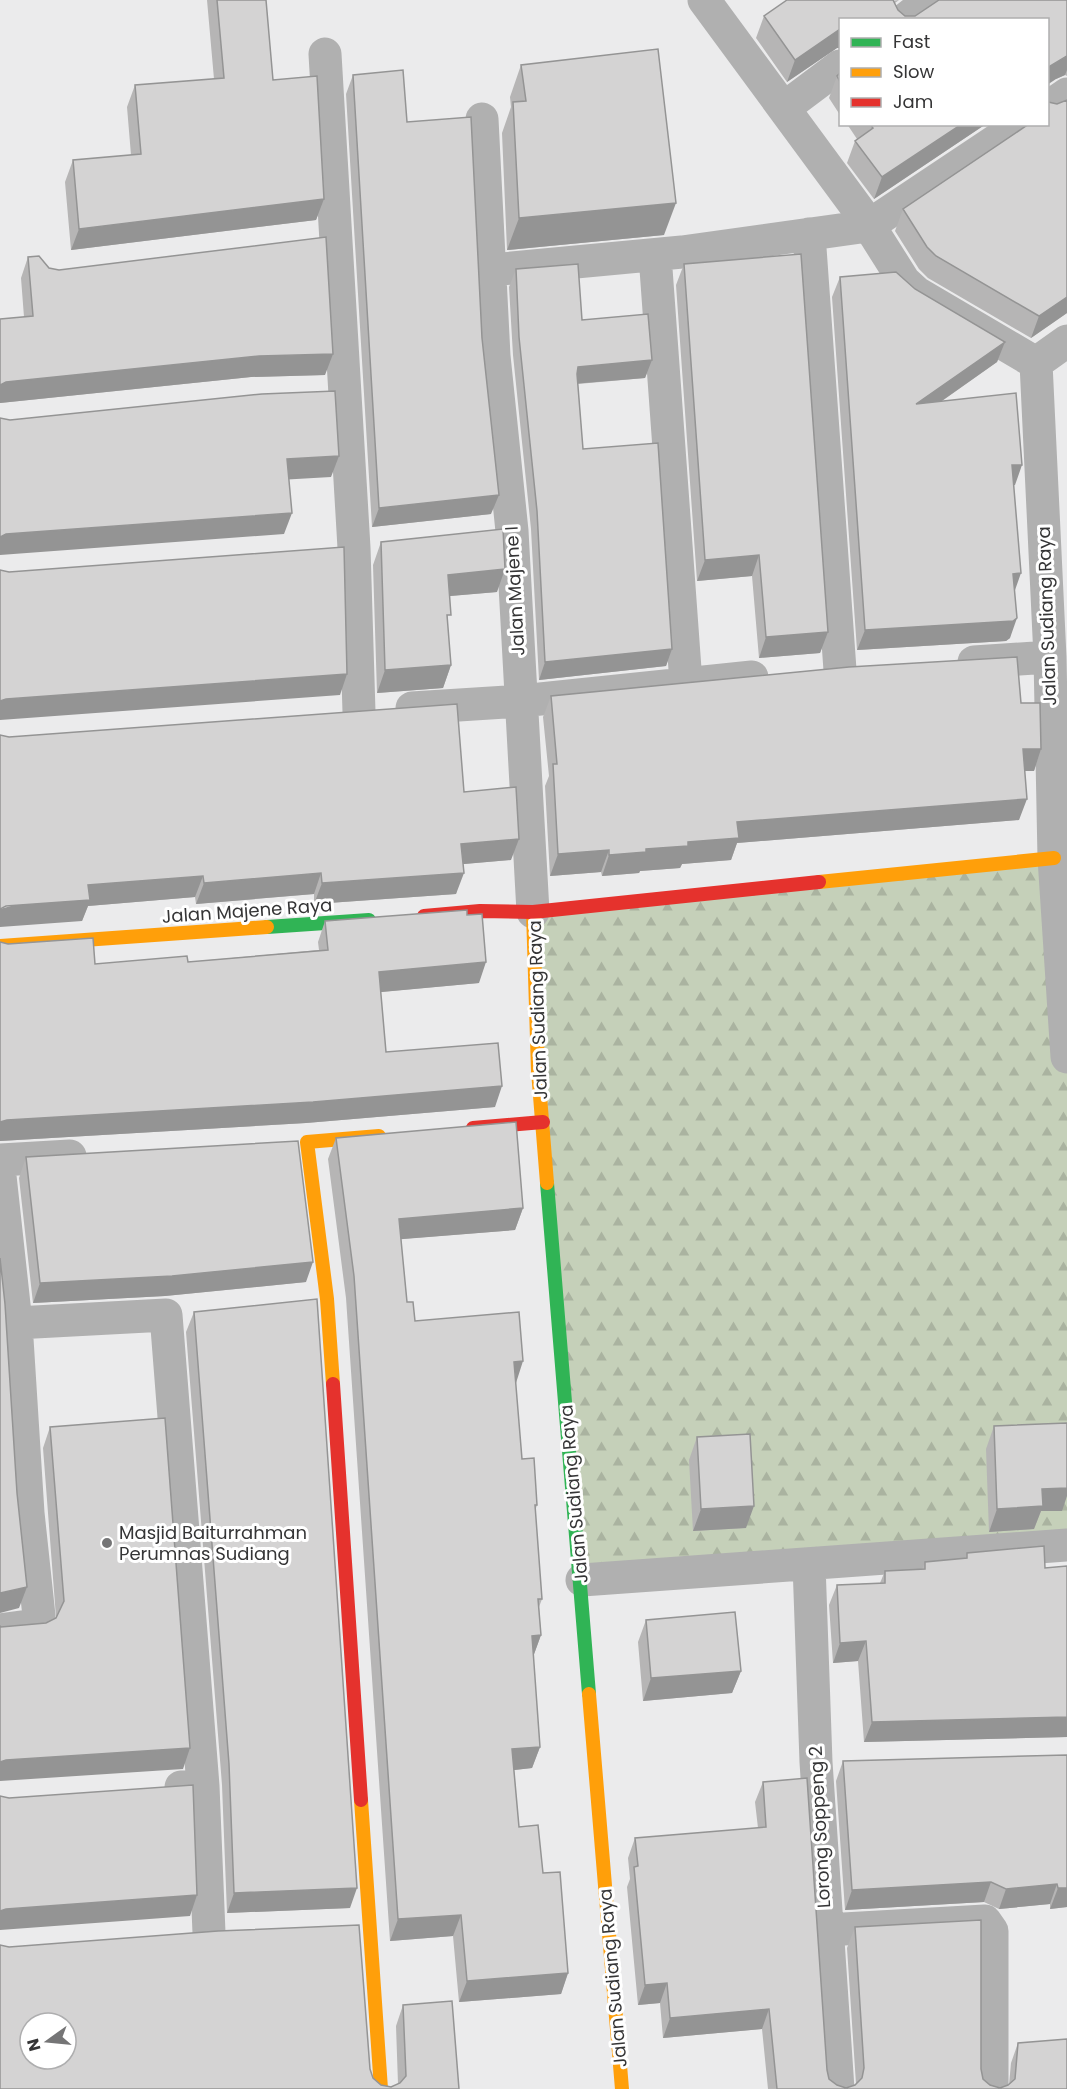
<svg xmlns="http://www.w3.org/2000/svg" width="1067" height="2089" font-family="Poppins,sans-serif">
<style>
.forest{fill:url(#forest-firs)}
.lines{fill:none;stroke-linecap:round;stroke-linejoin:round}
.street{stroke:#b0b0b0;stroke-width:33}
.fast{stroke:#30b455;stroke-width:14}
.slow{stroke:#ff9f0a;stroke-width:14}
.jam{stroke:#e5322d;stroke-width:14}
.wall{fill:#b6b5b5}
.shaded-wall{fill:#949494}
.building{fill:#d4d3d3;stroke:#949494;stroke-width:1.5;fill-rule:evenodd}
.poi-dot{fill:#757576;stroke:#fff;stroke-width:2}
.labels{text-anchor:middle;stroke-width:6;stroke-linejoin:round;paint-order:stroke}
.street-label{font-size:18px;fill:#353536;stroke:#fff}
.poi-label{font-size:18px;fill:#353536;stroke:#fff;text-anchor:start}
</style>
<defs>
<pattern id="forest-firs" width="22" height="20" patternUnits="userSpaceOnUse" patternTransform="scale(1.5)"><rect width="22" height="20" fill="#c5d0b9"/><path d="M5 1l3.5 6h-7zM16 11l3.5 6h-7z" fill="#aab3a0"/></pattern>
</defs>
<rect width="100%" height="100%" fill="#ebebec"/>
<!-- forest -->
<path class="forest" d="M1054,858L1067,1041V1545L582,1580L533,912Z"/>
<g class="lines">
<!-- street -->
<path class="street" d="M704,0L863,216L904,281L917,293L1036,363
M904,20L930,0
M325,54L354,548L359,712
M1048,107L1067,94
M784,108L840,66
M482,119L494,356L512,531L533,912
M809,234L840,670
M655,255L686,683
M491,270L682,252L868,226L1021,124
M1036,363L1050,657L1054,858L1067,1057
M1036,363L1067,341
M974,662L1050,657
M412,708L521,701L752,677
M0,1160L70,1156
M0,1176L16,1323L28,1513L39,1616L36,1625L0,1630
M16,1323L166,1315L203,1786
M809,1564L816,1762L838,2089
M582,1580L1067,1545
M181,1787L203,1786L209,1933
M826,1930L985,1921L992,1931V2089"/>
<!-- fast -->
<path class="fast" d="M267,927L369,920
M547,1183L589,1694"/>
<!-- slow -->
<path class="slow" d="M819,882L1054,858
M533,912L538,1071L547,1183
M0,946L267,927
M333,1384L327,1299L307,1142L379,1136
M589,1694L622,2089
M361,1800L381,2089"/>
<!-- jam -->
<path class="jam" d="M424,916L480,911L533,912L819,882
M473,1128L543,1122
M333,1384L361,1800"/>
</g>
<!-- wall -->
<path class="wall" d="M207,0H266L273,80L324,199L316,220L71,250L65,182L73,160L131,155L127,107L135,85L214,79Z
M899,0L895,3L898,10L905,16H915L1067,0V76L1065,75L1056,79L840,20L837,48L787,82L756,38L764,16Z
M521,65L664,235L507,250L502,133L511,107L510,97Z
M840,73V115L829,98L837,76Z
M353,75L407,122L491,514L372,527L346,94Z
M1067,100V313L1031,338L928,278L919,269L895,231L903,209L1047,124L1057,104Z
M847,124H986L874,199L847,163L855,141L857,139Z
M28,257L49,268L325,375L251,377L0,403V319L24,317L21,278Z
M684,264L828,632L820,653L759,658L752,576L697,581L676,285Z
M516,269L582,320L652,360L645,378L578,384L583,449L672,649L666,666L539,680L531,529L513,355L509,287Z
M840,277L915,289L1005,342L997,362L942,401L1015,485H1014L1015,591L1010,638L1006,641L857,650L832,297Z
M381,542L497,592L449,596L447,624L451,665L443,688L377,693L373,565Z
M551,696L1021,703L1041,749L1034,771H1025L1019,820L737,843L731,860L682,864L680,868L640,871L639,873L602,876L601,872L550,876L545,786L549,776L543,717Z
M9,737L464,792L511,860L463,864L456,894L314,904V894L196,904L195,897L88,906L82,921Z
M325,921L479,983L380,992L386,1052L495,1107L306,1123L0,1141V942L95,964L188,962L319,950L318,942Z
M336,1138L523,1208L515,1230L401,1239L407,1302L415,1321L515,1383L522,1459L537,1505L535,1511L542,1599L539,1607L541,1635L533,1657L540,1747L532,1768L514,1770L519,1827L543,1873L568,1973L561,1994L459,2002L453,1936L390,1941L346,1298L328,1159Z
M26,1157L306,1282L165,1296L33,1303L19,1178Z
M194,1312L350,1908L227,1913L222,1785L186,1332Z
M994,1426L1062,1511H1041L1034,1529L989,1532L986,1449Z
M50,1427L183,1769L1,1627L46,1623L56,1617L43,1448Z
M697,1437L746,1528L693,1531L689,1460Z
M967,1553L1045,1568L1067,1566V1737L864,1742L858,1661L833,1663L829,1605L837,1585L880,1583L885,1571L922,1569L925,1562L965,1559Z
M646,1620L741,1671L732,1693L643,1701L638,1642Z
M1067,1755V1907L1050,1909V1904L999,1909L984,1902L845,1910L836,1781L843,1761Z
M763,1782L829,2079L837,2085L846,2088L856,2084L847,1948L855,1927L981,2069L983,2079L990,2085L1000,2088L1009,2085L1011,2063L1018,2043L1067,2089H768L762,2029L663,2038L660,2003L638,2005L627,1887L630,1879L628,1858L635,1838L758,1828L755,1802Z
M403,2005L459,2089H0L370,2069L373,2078L381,2085L391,2087L398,2084L396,2026Z"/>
<!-- shaded-wall -->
<path class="shaded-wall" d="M840,29V48H837L787,82L795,60Z
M1067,56V70L1065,75L1056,79L1047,85V68Z
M962,124H986L874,199L882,177Z
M324,199L316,220L71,250L79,229Z
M676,203L664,235L507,250L519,218Z
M1067,297V313L1031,338L1039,316Z
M1005,342L997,362L909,424L916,404Z
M333,354L325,375L251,377L0,403V385L6,382L259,356Z
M652,360L645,378L572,384L578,367Z
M339,456L331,477L279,480L287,459Z
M1012,465H1022L1015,485L1005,486Z
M499,495L491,514L372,527L379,508Z
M292,513L284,534L0,555V537L6,534Z
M759,555L752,576L697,581L705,560Z
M505,569L497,592L439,597L448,575Z
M1021,573L1014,593L1013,574Z
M1017,618L1010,638L1006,641L857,650L865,630Z
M828,632L820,653L759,658L766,637Z
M672,649L666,666L539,680L545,662Z
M451,665L443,688L377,693L385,670Z
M347,674L340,695L0,720V701L6,699Z
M1023,749H1041L1034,771H1015Z
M1027,799L1019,820L737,843L731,860L682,864L680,868L640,871L639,873L602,876L609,855L688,842L737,822Z
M519,839L511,860L453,865L461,844Z
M609,850L601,872L550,876L558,854Z
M321,873L314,894L196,904L204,883Z
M464,873L456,894L314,904L322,883Z
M203,876L195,897L88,906L82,921L0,927V909L88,885Z
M486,962L479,983L371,993L379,972Z
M502,1086L495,1107L306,1123L0,1141V1122L7,1120Z
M523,1208L515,1230L391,1240L399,1219Z
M313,1262L306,1282L165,1296L33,1303L40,1283Z
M523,1361L516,1383L514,1362Z
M1067,1488V1496L1062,1511H1041L1034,1529L989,1532L997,1509L1042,1489Z
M754,1506L746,1528L693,1531L701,1509Z
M27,1587L19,1608L0,1613V1593Z
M541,1635L533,1657L532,1636Z
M866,1641L858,1661L833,1663L840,1643Z
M741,1671L732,1693L643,1701L651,1678Z
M1067,1717V1737L864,1742L872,1722Z
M540,1747L532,1768L505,1771L512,1749Z
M190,1748L183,1769L0,1781V1762L6,1760Z
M991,1882L984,1902L845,1910L852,1890Z
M1057,1884L1050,1904L999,1909L1006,1889Z
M357,1888L350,1908L227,1913L234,1893Z
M1058,1888H1067V1907L1050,1909Z
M197,1895L190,1916L0,1930V1911L6,1909Z
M461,1915L453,1936L390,1941L398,1919Z
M568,1973L561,1994L459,2002L467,1981Z
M667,1983L660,2003L638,2005L645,1985Z
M769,2009L762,2029L663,2038L670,2018Z"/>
<!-- building -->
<path class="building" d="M217,0H266L273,80L317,76L324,199L79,229L73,160L141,154L135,85L224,78Z
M787,0H893L898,10L905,16H915L939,0H1067V56L1047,68V20H840V29L795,60L764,16Z
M658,49L676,203L519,218L513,102L526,101L521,65Z
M403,70L407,122L471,117L482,338L499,495L379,508L353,75Z
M840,73V82L837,76Z
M1067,100V297L1039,316L936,256L927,247L903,209L1029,124H1047L1048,102L1057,104Z
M870,124H962L882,177L855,141L873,128Z
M326,237L333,354L259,356L6,382L0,385V319L33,316L28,257L39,256L49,268L59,270Z
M801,254L828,632L766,637L759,555L705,560L684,264Z
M578,264L582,320L648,314L652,360L578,367L577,374L583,449L658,443L672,649L545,662L537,511L519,337L516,269Z
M896,272L915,289L1005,342L916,404L1016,393L1022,465H1012L1021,573L1013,574L1017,618L1013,621L865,630L840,277Z
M335,391L339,456L287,459L292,513L6,534L0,537V418L10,420L262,394Z
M503,529L505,569L448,575L451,615H447L451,665L385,670L381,542Z
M344,547L347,674L6,699L0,701V570L9,572Z
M1017,657L1021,703H1040L1041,749H1023L1027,799L737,822L739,838L688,842V846L646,849V852L609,855V850L558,854L553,764H557L551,696L849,667Z
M457,704L464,792L516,787L519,839L461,844L464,873L322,883L321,873L204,883L203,876L88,885L90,900L6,906L0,909V735L9,737Z
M467,910V915L482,914L486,962L379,972L386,1052L498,1043L502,1086L313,1102L7,1120L0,1122V942L8,944L93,938L95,964L187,956L188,962L328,950L325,921Z
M516,1122L523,1208L399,1219L407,1302H413L415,1321L519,1312L523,1361L514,1362L522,1459L534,1458L537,1505H535L542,1599H538L541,1635L532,1636L540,1747L512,1749L519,1827L538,1825L543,1873L560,1872L568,1973L467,1981L461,1915L398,1919L354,1276L336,1138Z
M298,1141L313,1262L172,1276L40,1283L26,1157Z
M0,1258L5,1304L17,1493L27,1587L0,1593Z
M317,1299L357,1888L234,1893L229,1764L194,1312Z
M165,1418L190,1748L6,1760L0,1762V1626L1,1627L46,1623L56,1618L64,1601L50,1427Z
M1067,1423V1488L1042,1489L1043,1506L997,1509L994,1426Z
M750,1434L754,1506L701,1509L697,1437Z
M1044,1546L1045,1568L1067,1566V1717L872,1722L866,1641L840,1643L837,1585L885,1583V1571L925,1569V1562L967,1558V1553Z
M735,1612L741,1671L651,1678L646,1620Z
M1067,1755V1888H1058L1057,1884L1006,1889L991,1882L852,1890L843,1761Z
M807,1778L827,2070L829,2079L837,2085L846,2088L855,2085L862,2078L864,2068L855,1927L981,1920V2069L983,2079L990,2085L1000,2088L1008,2085L1015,2079L1018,2043L1067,2039V2089H777L769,2009L670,2018L667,1983L645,1985L634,1867L638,1866L635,1838L766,1827L763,1782Z
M193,1785L197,1895L6,1909L0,1911V1796L9,1798Z
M359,1925L370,2069L373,2078L381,2085L391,2087L400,2083L406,2076L403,2005L452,2001L459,2089H0V1945L9,1947L218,1931ZM30,2023H66V2059H30Z"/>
<!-- markers -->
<circle class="poi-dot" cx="107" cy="1543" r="6"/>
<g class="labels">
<!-- street labels -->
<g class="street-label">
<text transform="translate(515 591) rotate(-93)" y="6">Jalan Majene I</text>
<text transform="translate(1047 616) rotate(-92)" y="6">Jalan Sudiang Raya</text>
<text transform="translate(247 911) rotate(-4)" y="6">Jalan Majene Raya</text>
<text transform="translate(538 1010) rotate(-92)" y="6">Jalan Sudiang Raya</text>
<text transform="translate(574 1494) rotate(-95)" y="6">Jalan Sudiang Raya</text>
<text transform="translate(820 1827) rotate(-93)" y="6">Lorong Soppeng 2</text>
<text transform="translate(613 1978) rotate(-95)" y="6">Jalan Sudiang Raya</text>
</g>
<!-- poi labels -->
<g class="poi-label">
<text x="119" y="1539">Masjid Baiturrahman<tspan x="119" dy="21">Perumnas Sudiang</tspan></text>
</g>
</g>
<!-- legend -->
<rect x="839" y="18" width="210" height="108" fill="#ffffff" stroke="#aeaeaf" stroke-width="1.5"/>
<rect x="851" y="38" width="30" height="9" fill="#30b455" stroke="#aeaeaf" stroke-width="1.5"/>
<text x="893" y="48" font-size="18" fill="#353536">Fast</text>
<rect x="851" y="68" width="30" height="9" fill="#ff9f0a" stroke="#aeaeaf" stroke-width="1.5"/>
<text x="893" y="78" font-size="18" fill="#353536">Slow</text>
<rect x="851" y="98" width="30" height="9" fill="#e5322d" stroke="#aeaeaf" stroke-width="1.5"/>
<text x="893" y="108" font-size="18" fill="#353536">Jam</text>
<!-- north arrow -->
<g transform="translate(48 2041) rotate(255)"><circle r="28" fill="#ffffff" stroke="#aeaeaf" stroke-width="1.5"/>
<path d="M0-4.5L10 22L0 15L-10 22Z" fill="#757576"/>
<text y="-9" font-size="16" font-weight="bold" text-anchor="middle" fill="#353536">N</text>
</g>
</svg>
